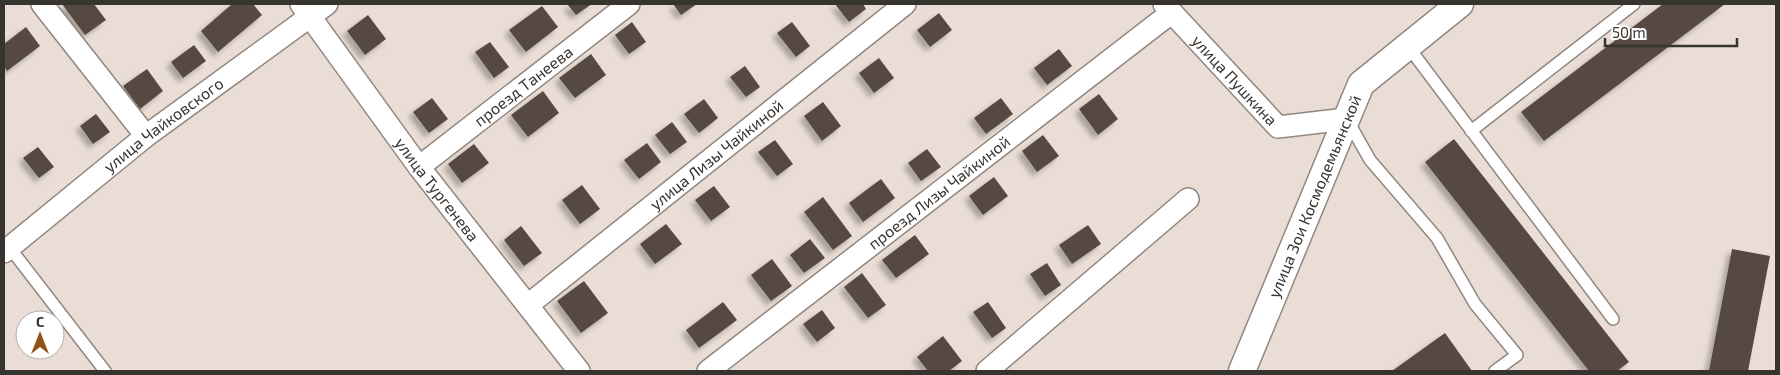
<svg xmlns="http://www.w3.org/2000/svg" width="1780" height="375" font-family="'Exo 2',sans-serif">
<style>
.building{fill:#544a43;filter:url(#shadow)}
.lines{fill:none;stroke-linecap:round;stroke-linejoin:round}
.service-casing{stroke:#92877f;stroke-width:14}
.minor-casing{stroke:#92877f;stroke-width:24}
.tertiary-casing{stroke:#92877f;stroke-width:29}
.service{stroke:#fff;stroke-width:11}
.minor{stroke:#fff;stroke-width:21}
.tertiary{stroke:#fff;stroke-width:26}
.labels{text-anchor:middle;stroke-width:5;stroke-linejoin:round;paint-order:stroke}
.street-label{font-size:16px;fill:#37332f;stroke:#fff}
</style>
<defs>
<filter id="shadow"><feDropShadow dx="-4.5" dy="4.5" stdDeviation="2.5" flood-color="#0004"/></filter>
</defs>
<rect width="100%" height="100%" fill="#e9ddd5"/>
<!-- building -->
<path class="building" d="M62,4H94L106,20L85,35Z
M232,4H253L262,15L218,52L201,31Z
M567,4H592L576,15Z
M673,4H697L681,15Z
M835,4H863L866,9L849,22Z
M1663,4H1725L1544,141L1521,112Z
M542,6L558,27L526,52L509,30Z
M939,13L952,30L930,47L917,30Z
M368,15L386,39L365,55L347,31Z
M632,22L646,42L629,54L615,35Z
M792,22L810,46L796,57L777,33Z
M26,27L40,46L7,71L4,66V44Z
M490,42L509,67L494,78L475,52Z
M194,45L206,61L183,78L171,62Z
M1059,49L1072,66L1047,85L1034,68Z
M591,54L606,75L575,98L559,78Z
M879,58L894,78L874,93L859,73Z
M745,66L760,87L746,97L730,77Z
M147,69L163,91L140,109L123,86Z
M543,91L559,113L528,137L511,115Z
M1099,94L1118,119L1098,135L1079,109Z
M432,98L448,119L429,133L413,112Z
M1001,98L1013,114L986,134L974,118Z
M704,99L718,118L699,133L684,114Z
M823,102L841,126L822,141L804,116Z
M96,114L110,132L93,144L80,126Z
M672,122L687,142L670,154L655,135Z
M1043,135L1059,156L1037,172L1022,151Z
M1454,139L1629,362L1617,371H1589L1425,162Z
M775,140L793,164L777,176L758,152Z
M647,143L661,162L639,179L624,160Z
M474,144L489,163L462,183L448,164Z
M38,147L54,167L39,178L23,158Z
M927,149L941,167L921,181L908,163Z
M994,177L1008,196L983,215L969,196Z
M881,179L895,198L863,222L849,203Z
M582,185L600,209L580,224L562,200Z
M714,186L730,207L711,221L695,200Z
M823,197L852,236L833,250L804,212Z
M666,224L682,244L655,264L640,244Z
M1088,225L1101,244L1072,264L1059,245Z
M521,226L542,253L524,266L504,240Z
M915,235L929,254L896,278L882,260Z
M810,239L825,258L804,273L790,255Z
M1732,249L1770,256L1748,371H1709Z
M772,259L792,286L771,301L751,275Z
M1047,263L1061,285L1045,296L1030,274Z
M862,273L886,305L868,318L844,287Z
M584,281L608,313L581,333L557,301Z
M723,302L737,320L699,348L686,330Z
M988,302L1006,328L992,338L973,312Z
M822,310L835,328L817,342L803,324Z
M1445,333L1472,371H1392Z
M943,336L962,361L949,371H928L917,357Z"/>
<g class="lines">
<!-- service casing -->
<g class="service-casing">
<path id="service" d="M1407,45L1613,319
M1348,121L1370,160L1437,238L1475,304L1517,355L1495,371
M1471,131L1634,4
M10,248L105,371"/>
</g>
<!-- minor casing -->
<g class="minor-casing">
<g id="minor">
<path d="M42,4L146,136"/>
<path id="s1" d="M301,4L419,167L579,371"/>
<path id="s2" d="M1164,4L1278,127L1346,119"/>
<path id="s3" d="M419,167L629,4"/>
<path id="s4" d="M4,252L146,136L327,4"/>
<path id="s5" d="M528,305L905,4"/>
<path id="s6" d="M708,371L1171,13"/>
<path d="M987,371L1188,199"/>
</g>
</g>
<!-- tertiary casing -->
<g class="tertiary-casing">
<g id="tertiary">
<path id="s7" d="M1242,371L1361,84L1460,4"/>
</g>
</g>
<!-- service -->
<use href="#service" class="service"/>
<!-- minor -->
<use href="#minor" class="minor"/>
<!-- tertiary -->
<use href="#tertiary" class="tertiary"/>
</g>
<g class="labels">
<!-- street labels -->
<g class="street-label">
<text dy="6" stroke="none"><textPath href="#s2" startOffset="104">улица Пушкина</textPath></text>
<text dy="6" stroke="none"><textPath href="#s3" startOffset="132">проезд Танеева</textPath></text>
<text dy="6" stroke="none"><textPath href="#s4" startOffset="204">улица Чайковского</textPath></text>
<text dy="6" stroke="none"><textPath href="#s5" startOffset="241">улица Лизы Чайкиной</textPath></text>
<text dy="6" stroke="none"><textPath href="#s1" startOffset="230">улица Тургенева</textPath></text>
<text dy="6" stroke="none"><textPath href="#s6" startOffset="292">проезд Лизы Чайкиной</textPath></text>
<text dy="6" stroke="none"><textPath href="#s7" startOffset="189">улица Зои Космодемьянской</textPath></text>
</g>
</g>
<!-- border -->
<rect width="1780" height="375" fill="none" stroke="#37332f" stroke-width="10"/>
<!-- north arrow -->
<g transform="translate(40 335)"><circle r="24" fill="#ffffff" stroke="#afadac"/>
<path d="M0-4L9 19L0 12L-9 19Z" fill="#915217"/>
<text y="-8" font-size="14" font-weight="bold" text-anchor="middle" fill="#37332f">С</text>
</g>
<!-- scale -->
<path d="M1605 38v8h132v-8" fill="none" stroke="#37332f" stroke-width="2.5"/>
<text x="1612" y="38" font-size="15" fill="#37332f" stroke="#ffffff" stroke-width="4" paint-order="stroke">50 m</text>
</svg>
